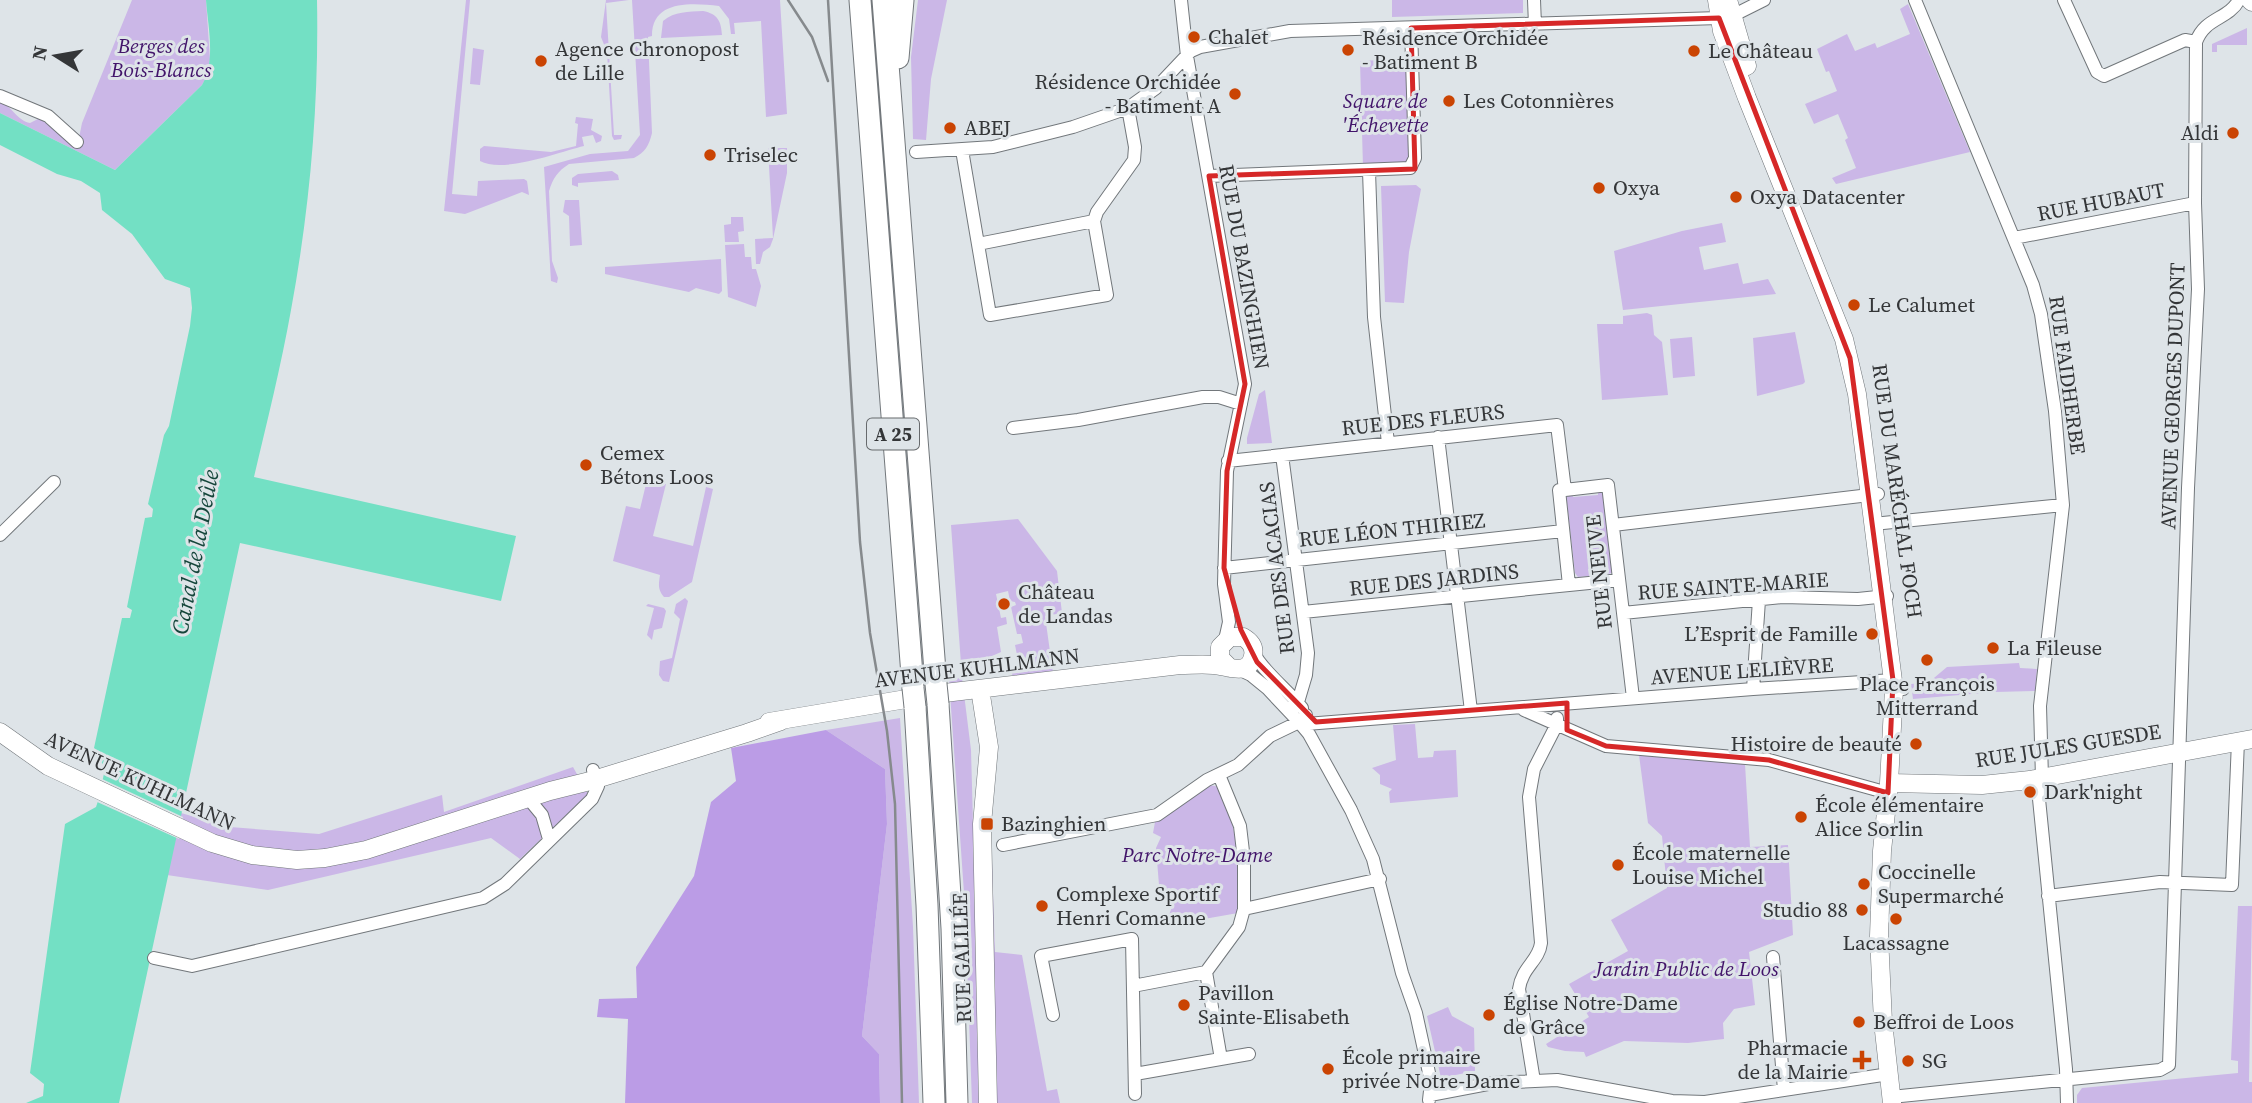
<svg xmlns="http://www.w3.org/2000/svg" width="2252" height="1103" font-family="'Source Serif 4',serif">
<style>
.green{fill:#cbb7e7}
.forest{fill:#bb9ce6}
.water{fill:#73e0c4}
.pier{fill:#dee4e8}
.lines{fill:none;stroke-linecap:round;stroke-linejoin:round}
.street-casing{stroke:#72777b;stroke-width:14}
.secondary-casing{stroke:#72777b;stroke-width:19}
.highway-casing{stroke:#72777b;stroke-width:23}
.street{stroke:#fff;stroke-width:12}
.secondary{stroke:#fff;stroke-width:18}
.highway{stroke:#fff;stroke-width:21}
.rail{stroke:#868a8d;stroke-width:2.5}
.highway-bridge-casing{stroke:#72777b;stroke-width:23;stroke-linecap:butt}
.highway-bridge{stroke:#fff;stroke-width:21}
.marked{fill:none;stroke:#d62828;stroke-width:5;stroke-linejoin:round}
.poi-dot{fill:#ca4403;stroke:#dee4e8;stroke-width:2.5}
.labels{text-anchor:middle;stroke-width:6;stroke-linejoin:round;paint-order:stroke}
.shield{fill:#dee4e8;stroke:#676a6d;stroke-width:2}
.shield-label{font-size:19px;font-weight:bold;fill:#343638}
.poi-label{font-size:21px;fill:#343638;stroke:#dee4e8;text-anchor:start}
.park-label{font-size:21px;font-style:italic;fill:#42146a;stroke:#dee4e8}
.street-label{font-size:21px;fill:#343638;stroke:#dee4e8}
.water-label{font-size:23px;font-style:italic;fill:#15463b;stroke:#dee4e8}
</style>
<rect width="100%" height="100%" fill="#dee4e8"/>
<!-- green -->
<path class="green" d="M132,0H206L210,59L207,76L202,85L115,170L0,113V101C12,107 18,121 30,123L40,118L79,138L82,123Z
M466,0H470L452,194L477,196L478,181L524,179L527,181L529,195L522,192L465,214L444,211Z
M606,0H629L606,3L614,135H622L621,139L614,140L612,136L607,52L601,37Z
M632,0H780L787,114L766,117L761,21L734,23L735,34H731L729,19L719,6C691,3 652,0 652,36L648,37L652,133C649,146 645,152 634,158L569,164C558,171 553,178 549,191L552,261L558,278L557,283L551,281L544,167L590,154L628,151L640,135Z
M918,0H947L931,79L926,140L913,139L911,57Z
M1392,0H1523V13L1392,17Z
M1908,4L1970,152L1836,184L1832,178L1856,168L1845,140L1848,138L1838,114L1814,124L1805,104L1837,91L1829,71L1826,72L1817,49L1847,34L1855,51L1875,43L1877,48L1910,34L1900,9Z
M703,11C718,14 721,21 722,35L661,38L663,21C675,11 688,12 703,11Z
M2247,28V45H2217V52H2212V44Z
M473,48L484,50L480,85L470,84Z
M1403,59L1408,68L1410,158L1407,163L1363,167L1360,61Z
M576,117L593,119L591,130L602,136L601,141L596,143L593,135L582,137L584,146C559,152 503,174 480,161V149L484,146L551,152L576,146L578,124L575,123Z
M768,148H787V173L773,239L770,247L763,252L760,264H756L755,239L773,238Z
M612,171L618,175L619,180L578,183V187L572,185V178L578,174Z
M1416,185L1421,189L1409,252L1404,303L1385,302L1381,186Z
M565,200H579L582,245L570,246L569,216L563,212Z
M731,217H743L744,231L738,232L739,242H725L724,225L731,224Z
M1722,223L1726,242L1699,247L1704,270L1738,263L1743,284L1768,279L1776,294L1623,310L1614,251L1682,231Z
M744,244L745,257H751L752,269H756L761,286L756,307L728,297L725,245Z
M721,259L722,291L719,294L696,288L689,292L605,274V267Z
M1647,313L1652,315L1654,335L1662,342L1668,395L1602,400L1597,324H1623V316Z
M1795,332L1805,382L1803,384L1757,396L1753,338Z
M1692,337L1695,376L1673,378L1670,339Z
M1265,390L1272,443L1247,444V438L1259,394Z
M647,480L666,484L653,536L693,546L706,487L713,489L692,582L669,597H664C657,589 659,583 660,575L613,561L626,506L640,509Z
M1598,488L1604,492L1612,573L1606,574L1605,567L1588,569L1589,576L1578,577L1575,573L1566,494L1572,491L1573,497L1598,495Z
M1018,519L1057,571L1062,613L1045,616L1053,673L1013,677L1010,667L1019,665L1015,645L1023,643L1021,634H1017L1011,607L1016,605L1015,602L1010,601L1008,591L996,594L1001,618L1006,617L1007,624L997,627L1001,652L992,656L994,667L984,669L982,663L971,665L972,670H975V678L971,676V673H966V677L962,678L971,750L974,859L992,862L995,952L1022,955L1047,1091L1057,1089L1060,1103H972L965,907L949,679L962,678L951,525Z
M685,598L688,601L669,682L663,681L659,675L660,661L672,658L680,619L674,613L676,604Z
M648,604L664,608L666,611L662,628L654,630L652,640L647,635L654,608L646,606Z
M2019,663L2020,668L2037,669L2035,691L1995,692L1913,699L1911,684L1921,683L1922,688L1947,667Z
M900,718L913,927L919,1103H880L879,1054L862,1036L887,824L885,769L826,730Z
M1415,724L1418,758L1433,757L1434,751L1456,750L1458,797L1390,803L1389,792L1392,789L1380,784V775L1372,768L1396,760L1393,725Z
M1639,755L1745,764L1750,847L1788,845L1793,935L1749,952L1755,1005L1734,1009L1723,1023L1724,1039L1688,1043L1624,1041L1586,1057L1584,1052L1565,1051L1548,1047L1546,1044L1589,1017L1569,984L1628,951L1611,920L1667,888L1662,836L1648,823Z
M573,767L588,794L520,859L491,838L268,890L167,875L181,813L230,827L319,834L442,795L444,812Z
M1209,785L1220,787C1237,827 1242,870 1238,913L1153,928L1167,920L1177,894L1159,885L1156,848L1161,837L1153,833L1155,822Z
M2238,906H2252L2249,1082H2252V1103H2077V1095L2082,1088L2238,1073V1061L2231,1060Z
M1448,1007L1452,1016L1474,1028L1475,1071L1441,1078L1427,1016Z"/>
<!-- forest -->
<path class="forest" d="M826,730L885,769L887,824L862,1036L879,1054L880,1103H625L628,1019L597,1017L599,999L637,998L636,967L694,876L711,802L736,781L731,748Z"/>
<!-- water -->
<path class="water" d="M206,0H317C319,104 310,207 291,310C281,366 267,422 254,477L516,536L501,601L240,543L119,1103H26L43,1096L44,1084L30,1073L65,824L96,807L98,801L105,769L94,748L122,618H130L132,610L127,607L145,518L152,517L153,509L148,504L164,435L169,426L190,326L192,308L190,288L165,279L132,234L102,210L100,193L81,181L57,174L0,145V113L115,170L202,85C216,61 208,27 206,0Z"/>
<!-- pier -->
<path class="pier" d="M100,778L183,817L179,839L95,801Z"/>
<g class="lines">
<!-- street casing -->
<g class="street-casing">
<path id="street" d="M1181,0L1187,56L1245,384L1227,471L1224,584L1229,622L1225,640
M1534,0L1535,25
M1915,0L2033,285L2041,314L2055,411L2063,505L2040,706L2042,778
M2064,0L2097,72L2104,76L2185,40L2196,42
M0,96L48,116L77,142
M962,150L990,315L1107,295L1094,221
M916,152L993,147L1073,127L1128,108L1156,88L1191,51L1200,47L1290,31L1719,18L1736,14L1764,0
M1369,171L1374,317L1388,443
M1209,176L1410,168L1415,158L1411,28
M2014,238L2195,203
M978,244L1094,221L1097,212L1134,160L1135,147L1128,108
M1013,428L1078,420L1203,397H1219L1241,404
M1438,437L1471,711
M1282,455L1308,653L1306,675L1298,702L1293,708H1286
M1228,461L1557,425L1565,490
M1565,490L1608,485L1633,698
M1565,490H1559L1569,585L1619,580
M1873,524L2063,505
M1613,525L1878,494
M0,535L54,482
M1224,568L1563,531
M1303,612L1569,585
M1623,613L1783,597L1858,599L1887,596
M1254,652C1257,666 1290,692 1302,708
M1238,669L1251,675L1267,688L1299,722L1306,724L1753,689L1893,680L1903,689
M1753,689L1759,600
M1524,710L1606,746L1769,760L1888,793
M1299,722L1309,734L1351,810L1373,859L1402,973L1416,1013L1431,1082L1429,1100
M1219,775L1240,826L1244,860V909
M2037,779L2066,1069L2067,1103
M528,798L542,815L549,839
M1003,845L1157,815L1207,780L1238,765L1270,736L1299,722L1306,715
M2048,896L2160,882L2232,885L2238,741
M1773,957L1784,1090
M154,958L192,966L483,898L505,884L592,799L598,786L593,770
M1133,986L1206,972
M1053,1015L1041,956L1132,939L1135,1094
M1221,1059L1206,972L1239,927L1244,909L1380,879
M1135,1074L1249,1054
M1534,1081L1519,989C1522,967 1539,961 1541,943L1529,797L1534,769L1557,724V718
M1430,1095L1493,1083L1557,1080L1672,1101L1705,1102L1889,1074
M1891,1097L2160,1070L2169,1065L2188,488L2198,289L2195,203L2196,42C2205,17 2228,20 2239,0"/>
</g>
<!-- secondary casing -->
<g class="secondary-casing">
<path id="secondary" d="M1717,0L1722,31L1747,98L1844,339L1857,394L1894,689L1889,783L1882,851L1879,936L1883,1022L1892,1103
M1728,0L1747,66
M2250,0L2252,2
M980,689L989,747L982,824L988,1103
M769,722L936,694L1180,665C1191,665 1203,664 1214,665C1228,666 1249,677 1253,656C1255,647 1250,641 1243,637H1230L1220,647V658L1230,668
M0,732L48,766L212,843L252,855L297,860L325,858L366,850L550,791L590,781L747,733L781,721
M1889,783L1982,785L2030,780L2252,739"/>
</g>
<!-- highway casing -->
<g class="highway-casing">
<path id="highway" d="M860,0L913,688
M883,0L936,684
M898,58L903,0
M938,704L952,928L957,1103
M915,707L927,905L934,1103"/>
</g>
<!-- street -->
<use href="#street" class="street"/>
<!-- secondary -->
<use href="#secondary" class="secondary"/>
<!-- highway -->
<use href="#highway" class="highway"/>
<!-- rail -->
<path class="rail" d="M788,0L812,37L828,81
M828,0L860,542L870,633L887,731L895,804L902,1103"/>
<!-- highway-bridge casing -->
<g class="highway-bridge-casing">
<path id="highway-bridge" d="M936,684L938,704
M913,688L915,707"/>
</g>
<!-- highway-bridge -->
<use href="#highway-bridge" class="highway-bridge"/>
</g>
<!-- marked area -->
<path class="marked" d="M1719,18L1850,358L1893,680L1888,793L1769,760L1606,746L1567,730V703L1316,722L1257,662L1241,630L1224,568L1227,471L1245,384L1209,176L1415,169L1411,28Z"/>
<!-- markers -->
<g class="poi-dot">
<circle cx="1194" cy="37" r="7"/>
<circle cx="1348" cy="50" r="7"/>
<circle cx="1694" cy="51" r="7"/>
<circle cx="541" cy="61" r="7"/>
<circle cx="1235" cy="94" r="7"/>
<circle cx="1449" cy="101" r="7"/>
<circle cx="950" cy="128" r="7"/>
<circle cx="2233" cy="133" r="7"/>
<circle cx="710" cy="155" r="7"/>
<circle cx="1599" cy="188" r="7"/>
<circle cx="1736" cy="197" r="7"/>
<circle cx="1854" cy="305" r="7"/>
<circle cx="586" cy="465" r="7"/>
<circle cx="1004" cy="604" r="7"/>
<circle cx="1872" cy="634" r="7"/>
<circle cx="1993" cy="648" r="7"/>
<circle cx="1927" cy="660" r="7"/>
<circle cx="1916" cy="744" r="7"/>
<circle cx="2030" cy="792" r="7"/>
<circle cx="1801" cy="817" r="7"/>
<rect x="980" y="817" width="14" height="14" rx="3.5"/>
<circle cx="1618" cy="865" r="7"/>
<circle cx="1864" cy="884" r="7"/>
<circle cx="1042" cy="906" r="7"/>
<circle cx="1862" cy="910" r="7"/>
<circle cx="1896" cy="919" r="7"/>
<circle cx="1184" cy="1005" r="7"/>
<circle cx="1489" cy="1015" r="7"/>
<circle cx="1859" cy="1022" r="7"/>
<path d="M1858.5 1049.5h7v7h7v7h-7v7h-7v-7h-7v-7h7z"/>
<circle cx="1908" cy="1061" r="7"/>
<circle cx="1328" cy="1069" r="7"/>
</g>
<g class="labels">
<!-- shield labels -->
<rect class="shield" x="867" y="418.5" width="52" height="31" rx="5"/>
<g class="shield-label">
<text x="893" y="441">A 25</text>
</g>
<!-- poi labels -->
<g class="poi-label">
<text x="1208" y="44">Chalet</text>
<text x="1362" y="45">Résidence Orchidée<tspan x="1362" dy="24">- Batiment B</tspan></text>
<text x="555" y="56">Agence Chronopost<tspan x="555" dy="24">de Lille</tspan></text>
<text x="1708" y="58">Le Château</text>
<text x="1221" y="89" text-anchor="end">Résidence Orchidée<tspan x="1221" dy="24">- Batiment A</tspan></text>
<text x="1463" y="108">Les Cotonnières</text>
<text x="964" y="135">ABEJ</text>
<text x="2219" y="140" text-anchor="end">Aldi</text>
<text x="724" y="162">Triselec</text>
<text x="1613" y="195">Oxya</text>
<text x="1750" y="204">Oxya Datacenter</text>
<text x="1868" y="312">Le Calumet</text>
<text x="600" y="460">Cemex<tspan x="600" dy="24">Bétons Loos</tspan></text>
<text x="1018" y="599">Château<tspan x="1018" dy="24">de Landas</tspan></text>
<text x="1858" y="641" text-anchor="end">L’Esprit de Famille</text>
<text x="2007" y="655">La Fileuse</text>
<text x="1927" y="691" text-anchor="middle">Place François<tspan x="1927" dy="24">Mitterrand</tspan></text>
<text x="1902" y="751" text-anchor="end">Histoire de beauté</text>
<text x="2044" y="799">Dark'night</text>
<text x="1815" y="812">École élémentaire<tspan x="1815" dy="24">Alice Sorlin</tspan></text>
<text x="1001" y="831">Bazinghien</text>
<text x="1632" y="860">École maternelle<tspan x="1632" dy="24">Louise Michel</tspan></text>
<text x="1878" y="879">Coccinelle<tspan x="1878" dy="24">Supermarché</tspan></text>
<text x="1056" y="901">Complexe Sportif<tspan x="1056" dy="24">Henri Comanne</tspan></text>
<text x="1848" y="917" text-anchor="end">Studio 88</text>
<text x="1896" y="950" text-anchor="middle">Lacassagne</text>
<text x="1198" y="1000">Pavillon<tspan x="1198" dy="24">Sainte-Elisabeth</tspan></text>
<text x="1503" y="1010">Église Notre-Dame<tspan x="1503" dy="24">de Grâce</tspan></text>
<text x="1873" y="1029">Beffroi de Loos</text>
<text x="1848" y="1055" text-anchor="end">Pharmacie<tspan x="1848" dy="24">de la Mairie</tspan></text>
<text x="1342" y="1064">École primaire<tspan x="1342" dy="24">privée Notre-Dame</tspan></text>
<text x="1922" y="1068">SG</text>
</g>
<!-- park labels -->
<g class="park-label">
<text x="161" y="53">Berges des<tspan x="161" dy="24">Bois-Blancs</tspan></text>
<text x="1385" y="108">Square de<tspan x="1385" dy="24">'Échevette</tspan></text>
<text x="1197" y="862">Parc Notre-Dame</text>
<text x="1687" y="976">Jardin Public de Loos</text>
</g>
<!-- street labels -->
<g class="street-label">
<text transform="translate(2101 202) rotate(-11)" y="7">RUE HUBAUT</text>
<text transform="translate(1244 267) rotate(80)" y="7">RUE DU BAZINGHIEN</text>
<text transform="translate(2067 375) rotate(82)" y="7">RUE FAIDHERBE</text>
<text transform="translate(2173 396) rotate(-88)" y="7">AVENUE GEORGES DUPONT</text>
<text transform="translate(1423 420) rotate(-6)" y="7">RUE DES FLEURS</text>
<text transform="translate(1897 491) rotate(82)" y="7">RUE DU MARÉCHAL FOCH</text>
<text transform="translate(1392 530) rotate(-6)" y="7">RUE LÉON THIRIEZ</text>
<text transform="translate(1277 568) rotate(-97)" y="7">RUE DES ACACIAS</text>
<text transform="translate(1599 572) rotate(-96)" y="7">RUE NEUVE</text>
<text transform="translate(1434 580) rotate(-6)" y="7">RUE DES JARDINS</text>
<text transform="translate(1733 586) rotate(-4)" y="7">RUE SAINTE-MARIE</text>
<text transform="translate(977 668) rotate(-7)" y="7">AVENUE KUHLMANN</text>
<text transform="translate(1742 671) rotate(-4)" y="7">AVENUE LELIÈVRE</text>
<text transform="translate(2068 746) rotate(-9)" y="7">RUE JULES GUESDE</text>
<text transform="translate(140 781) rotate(25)" y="7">AVENUE KUHLMANN</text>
<text transform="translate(962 958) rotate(-92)" y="7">RUE GALILÉE</text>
</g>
<!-- water labels -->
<g class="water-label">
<text transform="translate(195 552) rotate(-79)" y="8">Canal de la Deûle</text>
</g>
</g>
<!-- north arrow -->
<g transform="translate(56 56) rotate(281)" stroke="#dee4e8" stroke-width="5" paint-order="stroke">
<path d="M0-5L12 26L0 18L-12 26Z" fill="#343638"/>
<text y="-10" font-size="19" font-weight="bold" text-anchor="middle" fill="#343638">N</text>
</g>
</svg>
